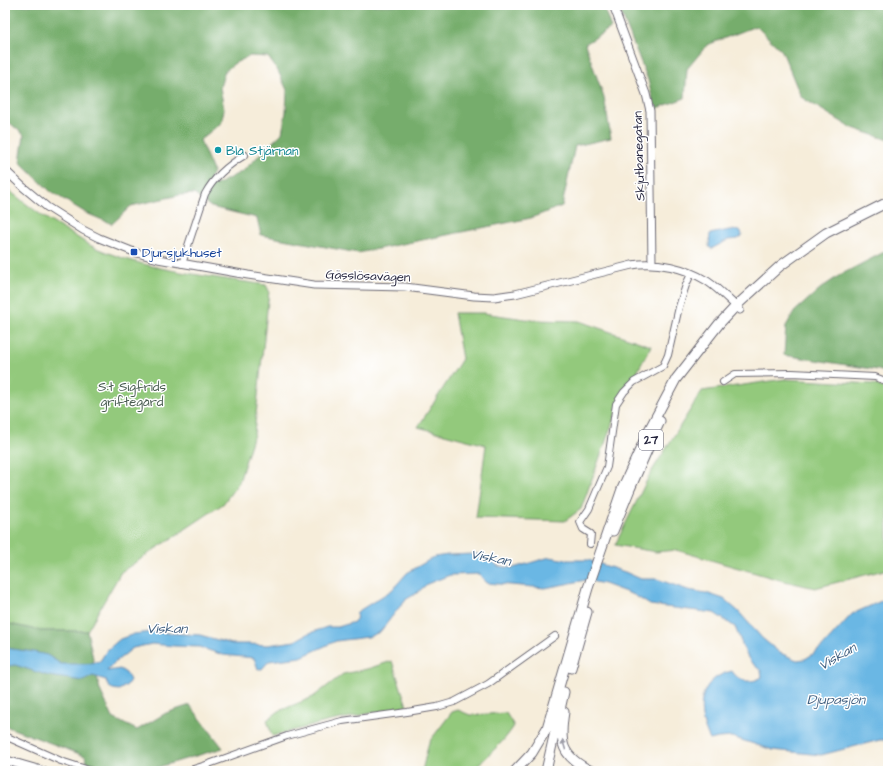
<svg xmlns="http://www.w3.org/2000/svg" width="893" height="776" font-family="'Architects Daughter',sans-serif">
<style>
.green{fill:#93c97c;stroke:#5a765c}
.forest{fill:#76ad6c;stroke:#4c6854;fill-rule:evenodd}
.water{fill:#6bb7e4;stroke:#466c90}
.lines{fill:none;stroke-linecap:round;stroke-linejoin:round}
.minor-casing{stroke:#6c6973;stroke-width:8}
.tertiary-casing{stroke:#6c6973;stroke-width:9}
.secondary-casing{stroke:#6c6973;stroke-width:10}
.primary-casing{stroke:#6c6973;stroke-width:11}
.minor{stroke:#fff;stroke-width:6}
.tertiary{stroke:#fff;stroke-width:7}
.secondary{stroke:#fff;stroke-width:8}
.primary{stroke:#fff;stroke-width:9}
.rail{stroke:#22223b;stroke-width:1.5;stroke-dasharray:6 3;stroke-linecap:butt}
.oneway{fill:#9c9ca7}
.culture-dot{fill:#0f9aa8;stroke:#fff;stroke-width:1.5}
.transit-dot{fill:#1a4fb4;stroke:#fff;stroke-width:1.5}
.labels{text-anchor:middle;stroke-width:3;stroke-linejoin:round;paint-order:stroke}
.shield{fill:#fff;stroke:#646476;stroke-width:1}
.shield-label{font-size:12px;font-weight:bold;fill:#22223b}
.culture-label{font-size:13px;fill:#0d838f;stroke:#fff;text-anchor:start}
.street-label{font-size:13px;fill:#22223b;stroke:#fff}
.transit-label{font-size:13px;fill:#164399;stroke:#fff;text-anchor:start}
.park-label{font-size:13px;fill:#4a5c52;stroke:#fff}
.water-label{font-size:14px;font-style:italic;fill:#3f5e7f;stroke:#fff}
</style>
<rect width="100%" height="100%" fill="#fff"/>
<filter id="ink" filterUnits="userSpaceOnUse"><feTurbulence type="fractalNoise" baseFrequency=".025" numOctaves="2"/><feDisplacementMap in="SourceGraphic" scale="8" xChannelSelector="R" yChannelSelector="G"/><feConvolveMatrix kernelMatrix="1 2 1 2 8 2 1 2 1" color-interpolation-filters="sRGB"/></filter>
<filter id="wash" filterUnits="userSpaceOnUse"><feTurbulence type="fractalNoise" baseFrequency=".012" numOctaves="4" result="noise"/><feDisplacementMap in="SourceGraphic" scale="16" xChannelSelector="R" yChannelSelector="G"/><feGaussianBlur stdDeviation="0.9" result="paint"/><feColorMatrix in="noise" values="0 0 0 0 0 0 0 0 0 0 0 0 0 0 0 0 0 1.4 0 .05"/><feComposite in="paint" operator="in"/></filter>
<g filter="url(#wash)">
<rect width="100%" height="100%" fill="#f6edda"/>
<!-- green -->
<path class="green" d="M5,187C27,205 49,222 75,236C82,240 88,245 96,248C149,271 209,276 266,285L269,291L254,434L239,482L223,504L121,572L87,631H41L5,623Z
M454,313H483L532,320L579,321L651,346L618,408L581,509L565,521L476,518L486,445L418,427L462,359Z
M785,379L873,384L888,389V569L815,588L780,580L676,550L656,552L615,545L650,474L702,391Z
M392,661L407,706L326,722L272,736L267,720L279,711L313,697L343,674L367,669Z
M458,710L470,715L506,713L514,726C503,744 487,755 473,771H422L429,742L452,712Z"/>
<!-- forest -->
<path class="forest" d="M5,5H603L611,28L585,44L604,97L611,138L575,146L562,206L531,218L358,253L261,235L257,218L211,207L194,194L180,195L131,206L112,224L86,213L50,191L20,162L24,135L5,119ZM250,56L268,57L278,71L287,90L286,112L282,133L243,171L218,184L214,185L210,179L213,171L200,140L222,122L224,109L220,87L225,71L235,63Z
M618,5H888V140L850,127L801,97L782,51L756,26L707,45L687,69L685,98L655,109L648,80Z
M888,250V373L878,370L784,355L786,326L794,312L821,288L840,275Z
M5,623L41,631H87L100,690L113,718L137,730L166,713L190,705L223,748L145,771H104L87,765L85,756L5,726Z"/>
<!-- water -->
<path class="water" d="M729,230L741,231L742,236L738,239L728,240L711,249L709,246L710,234Z
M476,554L487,557L498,566L513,568L550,557L567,560H588L625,572L641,579H657L688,590L706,593L724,599L738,611L762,638L780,653L797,660L805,659L813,654L822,647L852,614L888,598V740H880L821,755L773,750L732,737L718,738L710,740C696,713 696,679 732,671C739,682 751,684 762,677L761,671L750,661L747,656L735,627L714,613L650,605L634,595L604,584L586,580L545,588L487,583L479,574L450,575L427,584L417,593L405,600L380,632L368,637L336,641L301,657L269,661L262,669H258L254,658L223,655L199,647L174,646L152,644L133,648L114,663L107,671L120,669L126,673L130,680L127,685L119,690C111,689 108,688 106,680L93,676L83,681L49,676L15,665L8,666L5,665V648L34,652L47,655L61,664H87L100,661L107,650L120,639L134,634L152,632L200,635L232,644H248L268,645L295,641L307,634L327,627H338L354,622L356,620L357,612L392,590L407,573L434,557L448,555Z"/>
</g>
<g filter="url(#ink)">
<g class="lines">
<!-- minor casing -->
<g class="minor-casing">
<path id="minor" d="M182,264L205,194C214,177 228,165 245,155
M723,382L735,374L792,373L875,377L888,382
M590,544L591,534L583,529L580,522L589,509L607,467L616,404L624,392L634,382L663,366L668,355L679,307L686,285L691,274
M5,736L61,761L92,771
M187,771L206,765
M207,771L206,765L287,736L342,721L407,712L437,707L454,702L488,684L555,636"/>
</g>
<!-- tertiary casing -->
<g class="tertiary-casing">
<path id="tertiary" d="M613,5L646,94L650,111L652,264
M5,170L23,187L47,207L83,230L99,238L134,252L158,259L248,275L314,285L405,287L474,296L494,297L515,294L632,265C657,261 686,268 707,281C719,289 729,300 740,310"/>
</g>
<!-- secondary casing -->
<g class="secondary-casing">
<path id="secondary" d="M5,760L43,771"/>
</g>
<!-- primary casing -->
<g class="primary-casing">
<path id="primary" d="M613,531L630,489L660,421
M571,668L587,612
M564,712C559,743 561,756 591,771
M515,771L532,753L547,728L588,588L622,489L649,430L676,379L719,324L736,306L780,266L826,233L888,202
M546,771L564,692"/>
</g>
<!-- minor -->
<use href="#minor" class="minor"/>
<!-- tertiary -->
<use href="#tertiary" class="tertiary"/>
<!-- secondary -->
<use href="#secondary" class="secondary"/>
<!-- primary -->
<use href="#primary" class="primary"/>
<!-- rail -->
<path class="rail" d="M5,771H6"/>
</g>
<!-- one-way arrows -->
<defs><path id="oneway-solid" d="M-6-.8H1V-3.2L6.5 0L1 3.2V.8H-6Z"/></defs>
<use class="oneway" href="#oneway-solid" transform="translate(564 745) rotate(-107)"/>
</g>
<!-- markers -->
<circle class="culture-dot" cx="218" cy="150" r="4"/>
<rect class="transit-dot" x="130" y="248" width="8" height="8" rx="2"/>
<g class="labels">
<!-- shield labels -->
<rect class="shield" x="639" y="430" width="24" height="20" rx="3"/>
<g class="shield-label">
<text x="651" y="444">27</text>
</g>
<!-- culture labels -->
<g class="culture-label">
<text x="226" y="155">Blå Stjärnan</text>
</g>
<!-- street labels -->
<g class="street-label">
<text transform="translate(638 156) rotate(-92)" y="5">Skjutbanegatan</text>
<text transform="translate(368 275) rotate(2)" y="5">Gässlösavägen</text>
</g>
<!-- transit labels -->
<g class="transit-label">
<text x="142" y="257">Djursjukhuset</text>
</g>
<!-- park labels -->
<g class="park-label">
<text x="132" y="391">S:t Sigfrids<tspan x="132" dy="15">griftegård</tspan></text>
</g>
<!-- water labels -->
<g class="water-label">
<text transform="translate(491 557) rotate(11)" y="5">Viskan</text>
<text x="167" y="633">Viskan</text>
<text transform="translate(837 656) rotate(-30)" y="5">Viskan</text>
<text x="836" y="704">Djupasjön</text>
</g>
</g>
<!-- margin -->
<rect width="893" height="776" fill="none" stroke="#fff" stroke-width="20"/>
</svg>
